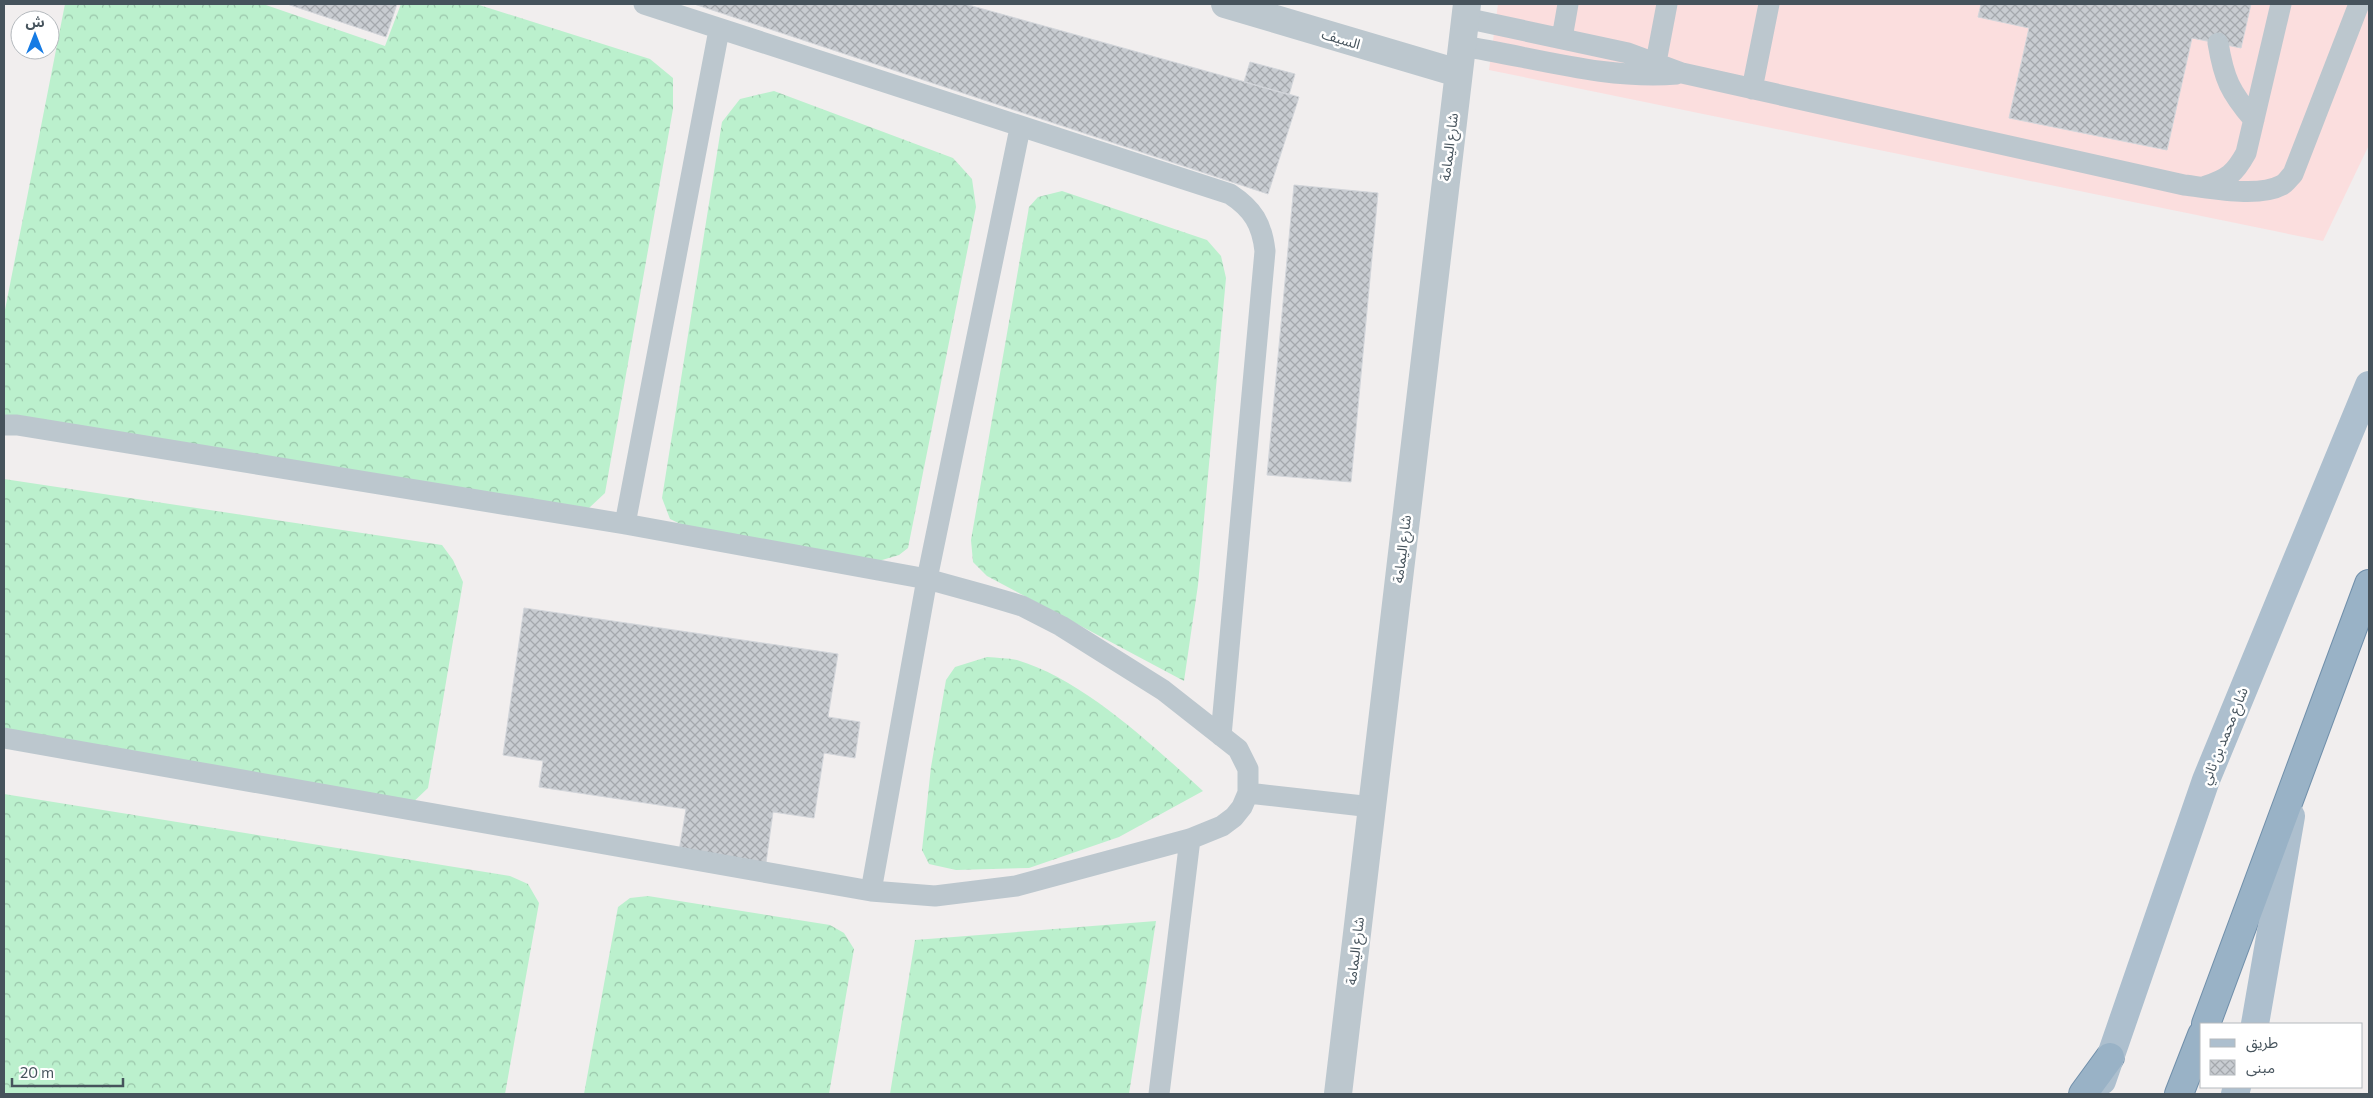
<svg xmlns="http://www.w3.org/2000/svg" width="2373" height="1098" font-family="Commissioner,'Noto Sans Arabic',sans-serif">
<style>
.medical{fill:#fbdede}
.forest{fill:url(#forest-crowns)}
.building{fill:url(#building-cross-hatch);stroke:#d2d5da}
.lines{fill:none;stroke-linecap:round;stroke-linejoin:round}
.trunk-casing{stroke:#708faa;stroke-width:30}
.service{stroke:#bcc7ce;stroke-width:21}
.minor{stroke:#bcc7ce;stroke-width:28}
.primary{stroke:#adbfce;stroke-width:28}
.trunk{stroke:#99b2c6;stroke-width:28}
.labels{text-anchor:middle;stroke-width:5;stroke-linejoin:round;paint-order:stroke}
.street-label{font-size:14px;fill:#46535c;stroke:#fff}
</style>
<defs>
<pattern id="forest-crowns" width="20" height="18" patternUnits="userSpaceOnUse" patternTransform="scale(1.25)"><rect width="20" height="18" fill="#bbf0cd"/><path d="M2 6a3 3 0 1 1 6 0M12 15a3 3 0 1 1 6 0" fill="none" stroke="#9ac5aa"/></pattern>
<pattern id="building-cross-hatch" width="8" height="8" patternUnits="userSpaceOnUse" patternTransform="scale(1.25)"><rect width="8" height="8" fill="#c8ccd1"/><path d="M0 0l8 8M0 8l8-8" fill="none" stroke="#a4a8ad"/></pattern>
</defs>
<rect width="100%" height="100%" fill="#f1eeee"/>
<!-- medical -->
<path class="medical" d="M1498,4H2369V145L2323,241L1489,70Z"/>
<!-- forest -->
<path class="forest" d="M65,4H263L385,46L401,4H476L650,59L673,78V109L605,493L589,508L15,421L4,414V315Z
M774,91L953,158L972,179L976,207L908,548L899,555L872,563L693,530L670,519L662,498L722,122L740,99Z
M1062,191L1207,240L1221,256L1226,278L1198,585L1184,681L987,576L973,562L971,540L1029,207L1038,197Z
M4,479L442,545L453,560L463,582L428,788L408,807L4,742Z
M987,657C997,658 1008,658 1017,660C1084,680 1152,745 1203,791L1119,837L1029,868L956,870L929,864L922,850L931,767L946,680L955,667Z
M4,794L510,876L528,884L539,903L505,1094H4Z
M648,896L830,925L844,933L854,949L829,1094H584L618,907L630,898Z
M1156,921L1129,1094H890L915,940Z"/>
<!-- building -->
<path class="building" d="M287,4H397L386,37Z
M694,4H965L1299,97L1268,194Z
M1981,4H2251L2241,48L2192,38L2167,150L2009,118L2029,28L1978,17Z
M1250,62L1295,74L1289,95L1244,82Z
M1294,185L1378,193L1351,482L1267,475Z
M524,608L838,654L828,717L860,722L855,758L824,753L814,818L773,812L765,870L678,857L686,809L539,787L543,761L503,755Z"/>
<g class="lines">
<!-- trunk casing -->
<g class="trunk-casing">
<path id="trunk" d="M2206,1024L2369,584
M2083,1094L2110,1057
M2179,1094L2202,1035"/>
</g>
<!-- service -->
<path class="service" d="M644,4L1230,194C1253,209 1262,224 1265,251L1221,736
M1465,18L1628,53L1682,73L2184,185C2211,188 2258,198 2282,185C2286,183 2289,178 2293,174L2359,4
M1562,38L1568,4
M2218,43C2224,79 2230,92 2254,120
M1462,46C1533,57 1605,80 1677,74
M1656,62L1667,4
M1752,89L1769,4
M2206,186C2228,179 2235,173 2246,153L2281,4
M4,425H17L625,524L927,579L985,595L1022,606L1061,626L1163,690L1238,749L1248,769V793L1242,807L1234,817L1222,826L1190,839L1016,886L935,896L871,891L4,738
M625,524L719,30
M1248,793L1372,807
M871,891L927,579L1020,128
M1159,1094L1190,839"/>
<!-- minor -->
<path class="minor" d="M1225,4L1458,73
M1338,1094L1467,4"/>
<!-- primary -->
<path class="primary" d="M2255,1024L2291,816
M2102,1081L2206,780L2369,385
M2235,1094L2237,1087"/>
<!-- trunk -->
<use href="#trunk" class="trunk"/>
</g>
<g class="labels">
<!-- street labels -->
<g class="street-label">
<text transform="translate(1341 39) rotate(17)" y="5">السيف</text>
<text transform="translate(1449 147) rotate(-83)" y="5">شارع اليمامة</text>
<text transform="translate(1402 549) rotate(-83)" y="5">شارع اليمامة</text>
<text transform="translate(2224 736) rotate(-68)" y="5">شارع محمد بن ثاني</text>
<text transform="translate(1355 951) rotate(-83)" y="5">شارع اليمامة</text>
</g>
</g>
<!-- border -->
<rect width="2373" height="1098" fill="none" stroke="#46535c" stroke-width="10"/>
<!-- legend -->
<rect x="2200" y="1023" width="162" height="65" fill="#ffffff" stroke="#b5babe"/>
<rect x="2210" y="1039" width="25" height="8" fill="#adbfce" stroke="#b5babe"/>
<text x="2246" y="1048" font-size="15" fill="#46535c">طريق</text>
<rect x="2210" y="1060" width="25" height="15" fill="url(#building-cross-hatch)" stroke="#b5babe"/>
<text x="2246" y="1073" font-size="15" fill="#46535c">مبنى</text>
<!-- north arrow -->
<g transform="translate(35 35)"><circle r="24" fill="#ffffff" stroke="#b5babe"/>
<path d="M0-4L9 19L0 12L-9 19Z" fill="#157be4"/>
<text y="-8" font-size="14" font-weight="bold" text-anchor="middle" fill="#46535c">ش</text>
</g>
<!-- scale -->
<path d="M12 1078v8h111v-8" fill="none" stroke="#46535c" stroke-width="2.5"/>
<text x="20" y="1078" font-size="15" fill="#46535c" stroke="#ffffff" stroke-width="4" paint-order="stroke">20 m</text>
</svg>
